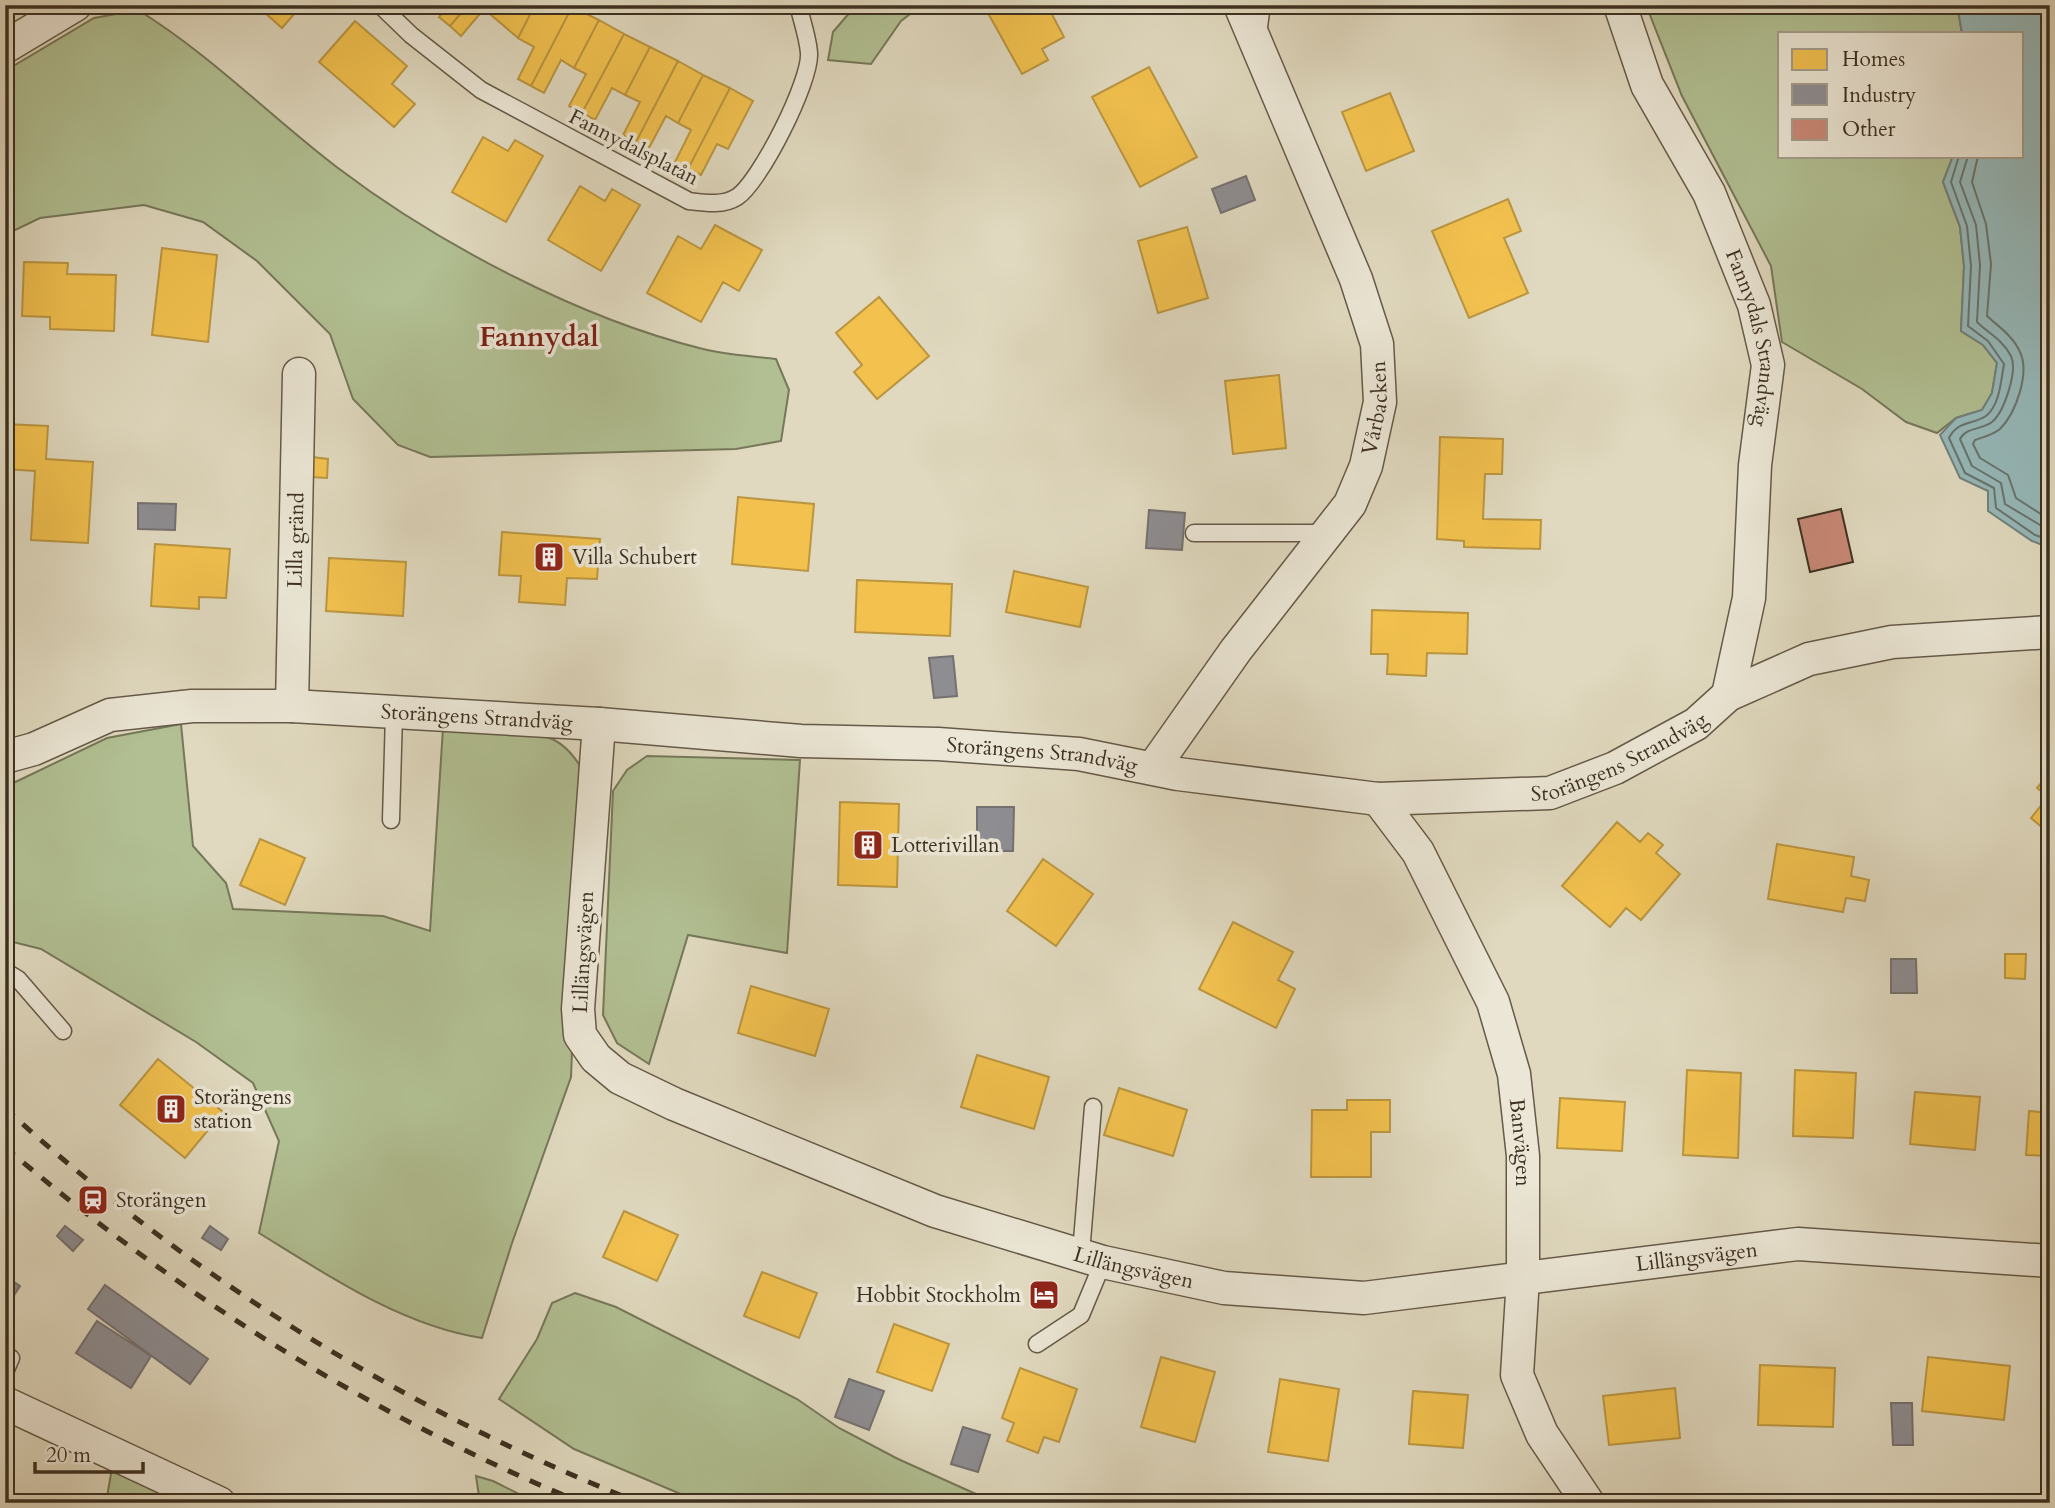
<svg xmlns="http://www.w3.org/2000/svg" width="2055" height="1508" font-family="Cardo,serif">
<style>
.green{fill:#b1bf92;stroke:#76785a;stroke-width:2}
.water{fill:#96b9ba;stroke:#72827d;stroke-width:2}
.homes{fill:#f2c14e;stroke:#bb9640;stroke-width:2}
.industry{fill:#8d8d92;stroke:#757170;stroke-width:2}
.lines{fill:none;stroke-linecap:round;stroke-linejoin:round}
.shore{stroke:#69746e;stroke-width:2}
.building{fill:#c98876;stroke:#3c3021;stroke-width:2}
.lane-casing{stroke:#655a48;stroke-width:19}
.street-casing{stroke:#655a48;stroke-width:35}
.lane{stroke:#ebe6d5;stroke-width:16}
.street{stroke:#ebe6d5;stroke-width:32}
.rail{stroke:#3c3021;stroke-width:5;stroke-dasharray:12 12;stroke-linecap:butt}
.labels{text-anchor:middle;stroke-width:7;stroke-linejoin:round;paint-order:stroke}
.street-label{font-size:21px;fill:#3c3021;stroke:#ebe6d5}
.poi-label{font-size:21px;fill:#3c3021;stroke:#ebe6d5;text-anchor:start}
.district-label{font-size:28px;font-weight:bold;fill:#7a1f14;stroke:#ebe6d5}
</style>
<rect width="100%" height="100%" fill="#e0d9bf"/>
<filter id="stains"><feTurbulence type="fractalNoise" baseFrequency=".00286" numOctaves="4"/><feColorMatrix values="0 0 0 0 .2 0 0 0 0 .09 0 0 0 0 .02 0 0 0 .5 -.17"/></filter>
<radialGradient id="worn" r=".72"><stop offset=".6" stop-color="#630" stop-opacity="0"/><stop offset="1" stop-color="#630" stop-opacity=".3"/></radialGradient>
<!-- green -->
<path class="green" d="M856,5H922L901,21L871,64L828,60L833,32Z
M1646,5H1957L1962,33H1780V156H1953L1943,182L1960,227L1964,266L1961,331L1983,345L1997,363L1992,393L1982,410L1956,418L1937,433L1906,422L1862,389L1782,342L1771,266L1682,96Z
M138,10C211,55 271,117 338,168C438,244 581,319 703,349C726,355 752,356 776,359L789,390L781,441L736,449L430,457L398,445L353,399L330,334L257,261L203,222L144,205L40,218L5,235V71L94,18Z
M181,724L193,846L226,883L233,909L383,916L430,931L443,728C473,730 525,727 552,739C566,745 575,758 583,770L571,1077L512,1243L482,1338C402,1326 327,1275 259,1233L279,1141L253,1083L196,1042L41,949L5,940V787L107,738Z
M647,756L800,760L787,953L688,935L649,1064L617,1043L603,1015L613,791L627,770Z
M575,1293L616,1307L797,1399L839,1428L898,1459L996,1503H702L574,1449L499,1399L537,1339L552,1303Z
M112,1468L181,1503H106Z
M476,1476L493,1481L537,1503H480Z"/>
<!-- water -->
<path class="water" d="M1957,5H2050V548L2032,541L1988,511V491L1960,478L1940,435L1956,418L1982,410L1992,393L1997,363L1983,345L1961,331L1964,266L1960,227L1943,182L1953,156H2022V33H1962Z"/>
<!-- homes -->
<path class="homes" d="M256,5H302L282,28Z
M449,5H468L450,26L439,17Z
M468,5H535L518,38L484,9L461,36L450,26Z
M535,5L572,7L531,86L518,79L534,47L518,38Z
M1047,5L1064,37L1042,49L1048,60L1022,74L984,6Z
M572,7L599,20L574,68L561,60L544,93L531,86Z
M599,20L624,34L582,113L569,106L586,74L574,68Z
M355,21L407,66L392,84L415,104L394,127L319,62Z
M624,34L650,47L625,95L612,88L595,120L582,113Z
M650,47L678,61L636,142L623,135L640,102L625,95Z
M678,61L703,75L678,123L666,116L649,148L636,142Z
M1149,67L1197,157L1140,187L1092,97Z
M703,75L730,88L688,169L675,162L691,130L678,123Z
M730,88L753,101L728,149L717,144L701,175L688,169Z
M1390,93L1414,151L1366,171L1342,112Z
M483,137L508,151L515,140L543,156L506,222L452,192Z
M580,186L605,201L612,189L640,205L601,271L548,240Z
M1508,199L1521,231L1504,238L1528,293L1469,318L1432,231Z
M715,225L762,250L739,291L723,282L701,322L647,293L678,236L701,249Z
M1187,227L1208,298L1158,313L1138,241Z
M162,248L217,255L208,342L152,335Z
M24,262L68,263L67,274L116,275L114,331L50,329V317L22,316Z
M879,297L929,356L877,399L854,372L862,365L836,333Z
M1279,375L1286,448L1233,454L1225,381Z
M5,424L48,426L46,459L93,462L88,543L31,540L35,471L5,469Z
M1440,437L1503,439L1502,474H1485L1483,519L1541,520L1540,549L1464,547V541L1437,539Z
M312,457L328,459L327,478L311,477Z
M738,497L814,504L808,571L732,564Z
M502,532L600,539L597,579L567,578L565,605L519,602L521,576L499,575Z
M155,544L230,549L226,598L199,597V609L151,606Z
M329,558L406,562L403,616L326,611Z
M1014,571L1088,587L1080,627L1006,612Z
M857,580L952,584L950,636L855,632Z
M1372,610L1468,613L1467,654L1427,653L1426,676L1387,674L1388,654H1371Z
M2050,773V834L2031,818L2048,797L2037,788Z
M840,802L899,804L897,887L838,885Z
M1617,822L1640,842L1648,833L1663,845L1656,853L1680,874L1641,920L1626,908L1610,927L1562,886Z
M260,839L305,858L285,905L240,885Z
M1777,844L1854,857L1851,876L1869,880L1865,901L1846,898L1843,912L1768,899Z
M1043,859L1093,894L1056,946L1007,911Z
M1233,922L1293,952L1278,980L1295,989L1276,1028L1199,989Z
M2005,954H2026L2025,979L2005,978Z
M751,986L829,1009L815,1056L738,1033Z
M977,1055L1049,1077L1034,1129L961,1107Z
M158,1059L223,1112L185,1158L120,1105Z
M1687,1070L1741,1073L1738,1158L1683,1155Z
M1795,1070L1856,1073L1853,1138L1793,1136Z
M1119,1088L1187,1110L1173,1156L1104,1135Z
M1915,1092L1980,1097L1975,1150L1910,1144Z
M1560,1098L1625,1102L1622,1151L1557,1148Z
M1347,1100H1390V1132H1371V1177H1311L1312,1110H1347Z
M2029,1111L2050,1113V1156L2026,1155Z
M624,1211L678,1235L657,1281L603,1257Z
M762,1272L817,1293L799,1338L744,1316Z
M894,1324L949,1344L932,1391L877,1372Z
M1161,1357L1215,1372L1195,1442L1141,1427Z
M1928,1357L2010,1366L2004,1420L1922,1411Z
M1760,1365L1835,1368L1833,1427L1758,1425Z
M1020,1368L1077,1389L1059,1442L1044,1437L1038,1453L1007,1441L1014,1423L1002,1418Z
M1280,1379L1339,1389L1328,1461L1268,1452Z
M1675,1388L1680,1438L1609,1445L1603,1396Z
M1413,1391L1468,1395L1463,1448L1409,1444Z"/>
<!-- industry -->
<path class="industry" d="M1246,176L1255,200L1221,213L1212,189Z
M138,503L176,504L175,530L138,529Z
M1149,510L1185,513L1182,550L1146,548Z
M953,656L957,696L934,698L929,658Z
M977,807H1014L1013,851H977Z
M1891,959H1916L1917,993H1891Z
M65,1226L83,1240L73,1251L57,1236Z
M210,1226L228,1239L221,1250L202,1238Z
M5,1276L20,1286L9,1303L5,1300Z
M105,1285L208,1359L190,1384L88,1309Z
M97,1321L151,1356L131,1388L76,1353Z
M849,1379L884,1391L869,1430L835,1417Z
M1891,1403H1912L1913,1445H1893Z
M963,1427L990,1435L978,1472L951,1464Z"/>
<g class="lines">
<!-- shore -->
<path class="shore" d="M1959,156L1951,182L1967,226L1971,266L1968,326L1988,341L2004,364C2001,380 2000,405 1986,416C1972,425 1957,421 1949,438L1965,473L1994,488L1996,508L2035,535L2050,540
M1968,156L1960,182L1976,225L1980,265L1977,322C1988,333 2003,340 2011,356C2018,371 2004,412 1992,422C1982,430 1966,427 1960,439L1972,466L2001,483L2005,504L2050,531
M1978,156L1972,182L1986,224L1991,264L1987,316C1999,327 2013,336 2020,352C2030,373 2016,413 2000,429C1993,435 1983,437 1975,440L1973,444L1980,458L2008,475L2016,498L2050,520"/>
</g>
<!-- building -->
<path class="building" d="M1841,509L1853,562L1810,572L1798,519Z"/>
<g class="lines">
<!-- lane casing -->
<g class="lane-casing">
<path id="lane" d="M380,5L411,35L481,90L689,201C705,203 723,206 737,197C760,182 811,81 809,53C808,38 802,21 798,5
M1258,34L1262,5
M1194,533H1327
M391,820L394,714
M5,971L18,979L63,1031
M1081,1253L1093,1107
M1037,1344L1081,1315L1103,1262
M5,1372L11,1358"/>
</g>
<!-- street casing -->
<g class="street-casing">
<g id="street">
<path id="s1" d="M1620,5L1647,85L1709,193L1754,305L1768,365L1755,465L1749,598L1728,695"/>
<path d="M5,47L75,5"/>
<path id="s2" d="M292,706L299,374"/>
<path id="s3" d="M599,724L578,1009L580,1035L596,1058L620,1078L674,1104L935,1211L1103,1262L1224,1288L1364,1298L1798,1244L2050,1261"/>
<path id="s4" d="M5,757L34,749L110,715L192,706H292L599,724L801,741L938,744L1079,754L1178,774L1378,799L1550,793L1615,768L1696,724L1728,695L1809,659L1892,642L2050,632"/>
<path id="s5" d="M1153,768L1236,650L1350,504L1366,466L1380,402L1377,344L1356,279L1240,5"/>
<path id="s6" d="M1378,799L1418,852L1493,1002L1514,1074L1523,1156V1278L1517,1375L1542,1434L1588,1503"/>
<path d="M5,1403L219,1503"/>
</g>
</g>
<!-- lane -->
<use href="#lane" class="lane"/>
<!-- street -->
<use href="#street" class="street"/>
<!-- rail -->
<path class="rail" d="M5,1108C190,1278 407,1411 640,1503
M5,1147C179,1296 370,1415 582,1503"/>
</g>
<!-- icons -->
<defs>
<g id="building-square" transform="scale(1.575)"><rect x="-9" y="-9" width="18" height="18" rx="4" fill="#8f2418" stroke="#ebe6d5"/><path d="M-4-6H4V6H1V3H-1V6H-4ZM-2.5-4.3h1.7v1.8h-1.7ZM.8-4.3h1.7v1.8H.8ZM-2.5-1h1.7V.8h-1.7ZM.8-1h1.7V.8H.8Z" fill="#fff"/></g>
<g id="station-square" transform="scale(1.575)"><rect x="-9" y="-9" width="18" height="18" rx="4" fill="#8f2418" stroke="#ebe6d5"/><path d="M-3-6H3Q5-6 5-4V2Q5 4 3 4L4.5 6H3L1.5 4h-3L-3 6H-4.5L-3 4Q-5 4-5 2V-4Q-5-6-3-6ZM-3.5-4v3h7v-3ZM-3.5 1v1.5H-2V1ZM2 1v1.5H3.5V1Z" fill="#fff"/></g>
<g id="hotel-square" transform="scale(1.575)"><rect x="-9" y="-9" width="18" height="18" rx="4" fill="#8f2418" stroke="#ebe6d5"/><path d="M-6-4.5h1.5V1H6V5H4.5V3h-9V5H-6ZM-4 0a1.8 1.8 0 1 1 3.6 0ZM.5 0V-2.5h3Q6-2.5 6 0Z" fill="#fff"/></g>
</defs>
<g fill-rule="evenodd">
<use href="#building-square" x="549" y="557"/>
<use href="#building-square" x="868" y="845"/>
<use href="#building-square" x="171" y="1109"/>
<use href="#station-square" x="93" y="1200"/>
<use href="#hotel-square" x="1044" y="1295"/>
</g>
<g class="labels">
<!-- street labels -->
<g class="street-label">
<text transform="translate(634 147) rotate(27)" y="7">Fannydalsplatån</text>
<text dy="7" stroke="none"><textPath href="#s1" startOffset="362">Fannydals Strandväg</textPath></text>
<text dy="7" stroke="none"><textPath href="#s5" startOffset="430">Vårbacken</textPath></text>
<text dy="7" stroke="none"><textPath href="#s2" startOffset="166">Lilla gränd</textPath></text>
<text dy="7" stroke="none"><textPath href="#s4" startOffset="481">Storängens Strandväg</textPath></text>
<text dy="7" stroke="none"><textPath href="#s4" startOffset="1636">Storängens Strandväg</textPath></text>
<text dy="7" stroke="none"><textPath href="#s4" startOffset="1048">Storängens Strandväg</textPath></text>
<text transform="translate(583 952) rotate(-87)" y="7">Lillängsvägen</text>
<text dy="7" stroke="none"><textPath href="#s6" startOffset="378">Banvägen</textPath></text>
<text dy="7" stroke="none"><textPath href="#s3" startOffset="1488">Lillängsvägen</textPath></text>
<text dy="7" stroke="none"><textPath href="#s3" startOffset="920">Lillängsvägen</textPath></text>
</g>
<!-- poi labels -->
<g class="poi-label">
<text x="572" y="564">Villa Schubert</text>
<text x="891" y="852">Lotterivillan</text>
<text x="194" y="1104">Storängens<tspan x="194" dy="24">station</tspan></text>
<text x="116" y="1207">Storängen</text>
<text x="1021" y="1302" text-anchor="end">Hobbit Stockholm</text>
</g>
<!-- district labels -->
<g class="district-label">
<text x="539" y="346">Fannydal</text>
</g>
</g>
<!-- margin -->
<rect width="2055" height="1508" fill="none" stroke="#e0d9bf" stroke-width="28"/>
<rect x="7" y="7" width="2041" height="1494" fill="none" stroke="#3c3021" stroke-width="3.5"/>
<rect x="14" y="14" width="2027" height="1480" fill="none" stroke="#3c3021" stroke-width="2"/>
<!-- legend -->
<rect x="1778" y="32" width="245" height="126" fill="#ebe6d5" stroke="#a59d8d" stroke-width="2"/>
<rect x="1792" y="49" width="35" height="21" fill="#f2c14e" stroke="#a59d8d" stroke-width="2"/>
<text x="1842" y="66" font-size="21" fill="#3c3021">Homes</text>
<rect x="1792" y="84" width="35" height="21" fill="#8d8d92" stroke="#a59d8d" stroke-width="2"/>
<text x="1842" y="102" font-size="21" fill="#3c3021">Industry</text>
<rect x="1792" y="119" width="35" height="21" fill="#c98876" stroke="#a59d8d" stroke-width="2"/>
<text x="1842" y="136" font-size="21" fill="#3c3021">Other</text>
<!-- scale -->
<path d="M35 1462v10h108v-10" fill="none" stroke="#3c3021" stroke-width="3.5"/>
<text x="46" y="1462" font-size="21" fill="#3c3021" stroke="#ebe6d5" stroke-width="5" paint-order="stroke">20 m</text>
<rect width="100%" height="100%" filter="url(#stains)"/>
<rect width="100%" height="100%" fill="url(#worn)"/>
</svg>
